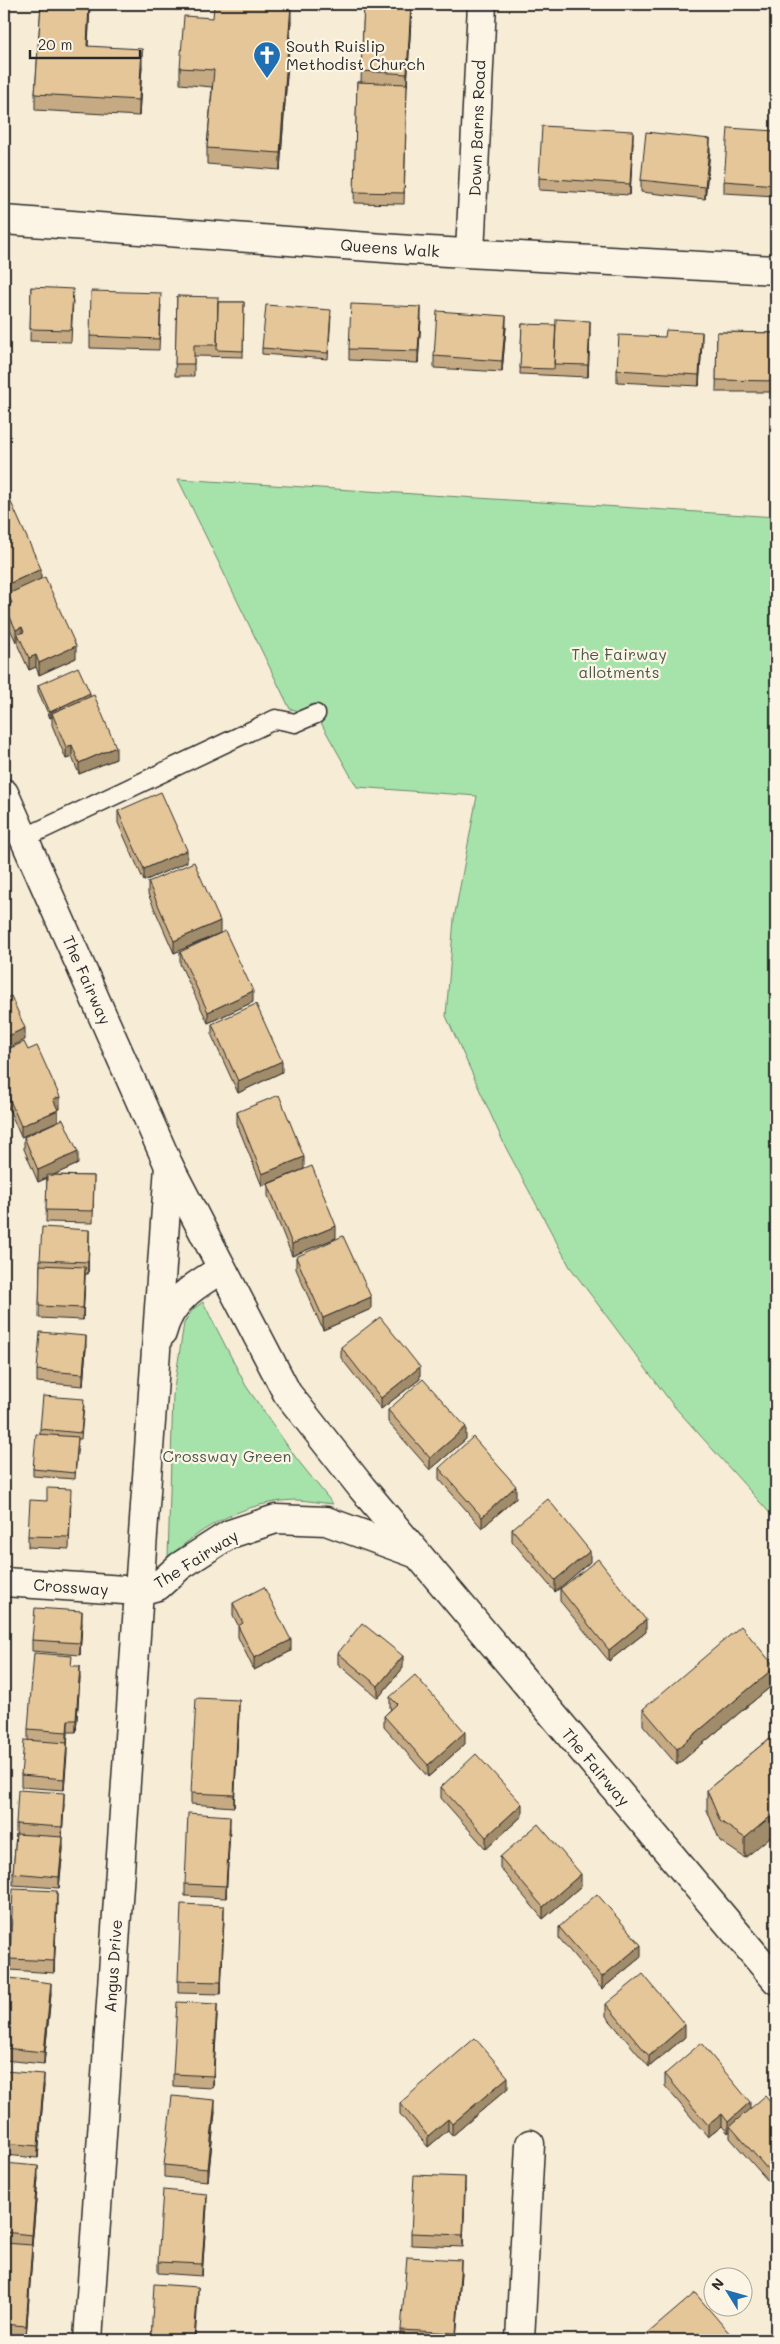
<svg xmlns="http://www.w3.org/2000/svg" width="780" height="2344" font-family="Mali,sans-serif">
<style>
.green{fill:#a6e3aa;stroke:#68876a}
.lines{fill:none;stroke-linecap:round;stroke-linejoin:round}
.service-casing{stroke:#2b2b2b;stroke-width:21}
.minor-casing{stroke:#2b2b2b;stroke-width:31}
.tertiary-casing{stroke:#2b2b2b;stroke-width:31}
.service{stroke:#fcf5e5;stroke-width:18}
.minor{stroke:#fcf5e5;stroke-width:28}
.tertiary{stroke:#fcf5e5;stroke-width:28}
.wall{fill:#c5aa83;stroke:#2b2b2b}
.shaded-wall{fill:#a08b6a;stroke:#2b2b2b}
.building{fill:#e5c698;stroke:#2b2b2b}
.labels{text-anchor:middle;stroke-width:4.5;stroke-linejoin:round;paint-order:stroke}
.poi-label{font-size:16px;fill:#2b2b2b;stroke:#fcf5e5;text-anchor:start}
.street-label{font-size:16px;fill:#2b2b2b;stroke:#fcf5e5}
.park-label{font-size:16px;fill:#4a594b;stroke:#fcf5e5}
</style>
<rect width="100%" height="100%" fill="#f7ecd6"/>
<filter id="ink" filterUnits="userSpaceOnUse"><feTurbulence type="fractalNoise" baseFrequency=".02" numOctaves="2"/><feDisplacementMap in="SourceGraphic" scale="10" xChannelSelector="R" yChannelSelector="G"/><feConvolveMatrix kernelMatrix="1 2 1 2 8 2 1 2 1" color-interpolation-filters="sRGB"/></filter>
<g filter="url(#ink)">
<!-- green -->
<path class="green" d="M178,479L776,517V1520L673,1405L570,1267L506,1148L446,1016L454,919L477,796L357,787L316,714L290,709Z
M203,1302L246,1386L296,1458L333,1504C321,1503 307,1500 295,1500C245,1502 204,1525 168,1558L173,1395L184,1323L193,1309Z"/>
<g class="lines">
<!-- service casing -->
<g class="service-casing">
<path id="service" d="M24,838L276,719L295,723L316,714"/>
</g>
<!-- minor casing -->
<g class="minor-casing">
<path id="minor" d="M4,220L411,250L776,270
M470,253L482,4
M169,1166L139,1591L158,1586L180,1566L230,1534L276,1519L326,1521L417,1554
M162,1333C170,1300 195,1285 222,1269
M4,1582L139,1591L88,2340
M520,2340L530,2144"/>
</g>
<!-- tertiary casing -->
<g class="tertiary-casing">
<path id="tertiary" d="M4,793L169,1166L287,1393L362,1488L776,1980"/>
</g>
<!-- service -->
<use href="#service" class="service"/>
<!-- minor -->
<use href="#minor" class="minor"/>
<!-- tertiary -->
<use href="#tertiary" class="tertiary"/>
</g>
<!-- wall -->
<path class="wall" d="M41,4H90L88,46L142,66L139,116L35,110V94Z
M364,4H412L407,86L404,204L354,203L357,82H361Z
M213,18L291,21L280,170L207,164V148L212,87L180,84V68Z
M776,131V196L724,193V181Z
M633,142L630,195L539,190V178Z
M710,151L705,199L641,192V180Z
M31,287L73,300L71,342L30,341Z
M177,296L218,302H244L243,357L194,356V376H175Z
M161,305L159,350L90,348V336Z
M331,316L328,359L262,354V348Z
M421,319L418,363L349,360V349Z
M522,324L590,333L588,377L520,374Z
M506,327L502,372L434,368V356Z
M717,332L776,333V392H716Z
M702,343L699,386L617,382V370Z
M4,503L41,579L76,658L39,675L36,667L29,670L18,646V640L16,642L5,618V606L8,605V596Z
M38,685L90,697L116,759L79,774L72,757L66,759L52,725V717L50,718L38,691Z
M118,811L187,862L144,881L118,823Z
M148,882L220,933L174,953L148,894Z
M180,952L253,1002L208,1023L180,964Z
M212,1024L282,1072L238,1093L212,1036Z
M28,1050L60,1109H58V1121L21,1137L4,1098V1051Z
M237,1112L304,1169L262,1186L237,1124Z
M24,1137L78,1164L53,1175L94,1176L93,1223L46,1222L47,1178L38,1182L24,1149Z
M268,1184L336,1238L292,1256L268,1196Z
M89,1241L88,1274H85L83,1320L39,1318L40,1260Z
M296,1257L371,1309L323,1330L296,1269Z
M341,1347L420,1379L381,1409L341,1358Z
M86,1348L83,1386L37,1382V1370Z
M84,1406L81,1439H78L75,1479L33,1476V1469L40,1434V1429Z
M388,1410L466,1439L430,1470L388,1422Z
M439,1468L516,1498L482,1528L439,1479Z
M71,1500L69,1549L28,1547V1536L47,1501Z
M512,1529L590,1562L555,1592L512,1541Z
M560,1589L646,1632L609,1661L560,1601Z
M233,1603L291,1651L254,1670L238,1637V1625L233,1615Z
M82,1623L80,1655L32,1651V1640Z
M338,1653L403,1668L378,1698L338,1664Z
M72,1666L80,1678L76,1732H68L64,1790L21,1787V1775L28,1740V1729Z
M775,1683L677,1765L643,1725V1709Z
M390,1697L465,1744L428,1777L384,1727V1716L391,1709L390,1708Z
M239,1712L234,1807L191,1804V1793Z
M776,1733L745,1858L720,1841L707,1810V1790Z
M441,1787L522,1816L486,1849L441,1798Z
M64,1804L62,1837L63,1849L59,1888L13,1885V1873L16,1834V1824Z
M230,1828L226,1898L185,1896V1884Z
M500,1857L581,1886L543,1919L500,1868Z
M57,1903L54,1973L10,1970V1959Z
M224,1918L221,1994L178,1993V1981Z
M559,1927L641,1957L602,1989L559,1938Z
M51,1994L44,2064L4,2060V2023Z
M606,2004L685,2037L649,2067L606,2016Z
M217,2016L213,2088L173,2086V2074Z
M4,2071L44,2085L38,2158L4,2155Z
M665,2074L750,2109H776V2190L730,2138V2131L728,2133L722,2126L708,2137L665,2086Z
M508,2088L452,2136L448,2130L428,2147L400,2114V2103Z
M215,2112L208,2181L164,2177V2165Z
M4,2163L38,2178L32,2246V2257L26,2337L4,2336Z
M465,2189L463,2247L411,2245V2233Z
M207,2205L202,2276L158,2273V2262Z
M461,2272L456,2340H401V2330Z"/>
<!-- shaded-wall -->
<path class="shaded-wall" d="M89,4H90L87,63V46Z
M411,4H412L407,86V74Z
M291,5V21L280,170V153Z
M142,49V66L139,116V100Z
M633,131V142L630,195V184Z
M710,139V151L705,199V187Z
M421,307V319L418,363V351Z
M506,316V327L502,372V361Z
M590,321V333L588,377V365Z
M702,332V343L699,386V375Z
M41,569V581L8,594V596L4,598V586Z
M22,627V639L18,634V640L16,642V630Z
M76,646V658L39,675V663Z
M36,655V667L29,670V658Z
M90,693V700L52,713V717L50,718V712Z
M72,745V757L66,759V747Z
M116,747V759L79,774V763Z
M187,850V862L144,881V869Z
M220,921V933L174,953V941Z
M253,991V1002L208,1023V1012Z
M25,1028V1040L4,1050V1038Z
M282,1061V1072L238,1093V1081Z
M60,1097V1109L53,1111V1099Z
M58,1110V1121L21,1137V1126Z
M78,1152V1164L38,1182V1170Z
M304,1157V1169L262,1186V1174Z
M336,1226V1238L292,1256V1244Z
M89,1230V1241L88,1274V1262Z
M85,1267V1279L83,1320V1308Z
M371,1297V1309L323,1330V1318Z
M86,1336V1348L83,1386V1374Z
M420,1367V1379L381,1409V1398Z
M466,1427V1439L430,1470V1458Z
M516,1486V1498L482,1528V1517Z
M590,1551V1562L555,1592V1580Z
M82,1611V1623L80,1655V1643Z
M646,1620V1632L609,1661V1650Z
M291,1640V1651L254,1670V1658Z
M403,1656V1668L378,1698V1686Z
M80,1666V1678L76,1732V1720Z
M775,1667V1683L677,1765V1749Z
M239,1700V1712L234,1807V1795Z
M68,1720V1732L67,1744V1732Z
M465,1732V1744L428,1777V1765Z
M67,1743V1755L64,1790V1779Z
M64,1793V1804L62,1839V1827Z
M522,1804V1816L486,1849V1837Z
M776,1812V1832L745,1858V1838Z
M230,1816V1828L226,1898V1886Z
M63,1837V1849L59,1888V1877Z
M581,1874V1886L543,1919V1907Z
M57,1891V1903L54,1973V1961Z
M224,1906V1918L221,1994V1982Z
M641,1945V1957L602,1989V1977Z
M51,1983V1994L44,2064V2052Z
M217,2004V2016L213,2088V2076Z
M685,2025V2037L649,2067V2056Z
M44,2074V2085L38,2158V2146Z
M508,2077V2088L452,2136V2124Z
M215,2100V2112L208,2181V2169Z
M750,2102V2114L730,2126V2131L728,2133V2122Z
M722,2114V2126L708,2137V2125Z
M448,2119V2130L428,2147V2136Z
M38,2166V2178L32,2246V2257L26,2337L32,2235Z
M465,2177V2189L463,2247V2235Z
M207,2194V2205L202,2276V2264Z
M461,2260V2272L456,2340V2333Z
M198,2287V2299L195,2340H194Z
M731,2335V2340H726Z"/>
<!-- building -->
<path class="building" d="M41,4H89L87,46L142,49L139,100L35,94Z
M214,4H279L291,5L280,153L207,148L214,70L180,68L184,16L213,18Z
M364,4H411L407,74L361,71Z
M357,82L407,84L404,193L354,192Z
M542,126L633,131L630,184L539,178Z
M728,128L776,131V185L724,181Z
M646,132L710,139L705,187L641,180Z
M31,287L73,289L71,330L30,329Z
M91,291L161,293L159,339L90,336Z
M177,296L218,297L217,345H194V364H175Z
M218,302H244L243,351L217,350Z
M351,304L421,307L418,351L349,349Z
M266,305L331,310L328,353L262,348Z
M437,311L506,316L502,361L434,356Z
M556,319L590,321L588,365L554,364Z
M522,324L556,325L554,369L520,368Z
M666,330L702,332L699,375L617,370L619,335L665,337Z
M717,332L776,333V381L716,380Z
M10,500L41,569L4,586V503Z
M45,577L76,646L39,663L36,655L29,658L18,634L24,632L22,627L16,630L5,606L12,603L8,594Z
M78,667L90,693L50,712L38,685Z
M94,695L116,747L79,763L72,745L66,747L52,713Z
M161,792L187,850L144,869L118,811Z
M194,862L220,921L174,941L148,882Z
M225,931L253,991L208,1012L180,952Z
M4,991L6,998L4,999Z
M11,996L25,1028L4,1038V999Z
M256,1004L282,1061L238,1081L212,1024Z
M24,1042L28,1050L37,1046L60,1097L53,1099L58,1110L21,1126L4,1086V1051Z
M279,1095L304,1157L262,1174L237,1112Z
M63,1119L78,1152L38,1170L24,1137Z
M312,1166L336,1226L292,1244L268,1184Z
M47,1175L94,1176L93,1211L46,1210Z
M42,1227L89,1230L88,1262L40,1260Z
M343,1236L371,1297L323,1318L296,1257Z
M40,1265L85,1267L83,1308L39,1306Z
M380,1317L420,1367L381,1398L341,1347Z
M40,1332L86,1336L83,1374L37,1370Z
M423,1379L466,1427L430,1458L388,1410Z
M43,1396L84,1399L81,1433L40,1429Z
M36,1434L78,1437L75,1473L33,1469Z
M473,1437L516,1486L482,1517L439,1468Z
M47,1488L71,1489L69,1537L28,1536L30,1500L47,1501Z
M548,1499L590,1551L555,1580L512,1529Z
M598,1559L646,1620L609,1650L560,1589Z
M264,1587L291,1640L254,1658L238,1626L243,1623L233,1603Z
M35,1608L82,1611L80,1643L32,1640Z
M362,1623L403,1656L378,1686L338,1653Z
M741,1626L775,1667L677,1749L643,1709Z
M34,1653L72,1656L71,1666H80L76,1720H68L67,1732L28,1729Z
M415,1675L465,1732L428,1765L384,1716L397,1704L390,1697Z
M196,1698L239,1700L234,1795L191,1793Z
M776,1733V1812L745,1838L720,1821L707,1790Z
M24,1740L67,1743L64,1779L21,1775Z
M476,1754L522,1804L486,1837L441,1787Z
M18,1790L64,1793L62,1827L16,1824Z
M188,1813L230,1816L226,1886L185,1884Z
M538,1824L581,1874L543,1907L500,1857Z
M16,1834L63,1837L59,1877L13,1873Z
M13,1889L57,1891L54,1961L10,1959Z
M597,1894L641,1945L602,1977L559,1927Z
M181,1904L224,1906L221,1982L178,1981Z
M643,1974L685,2025L649,2056L606,2004Z
M9,1978L51,1983L44,2052L4,2048V2023Z
M177,2002L217,2004L213,2076L173,2074Z
M475,2038L508,2077L452,2124L448,2119L428,2136L400,2103Z
M701,2043L750,2102L728,2122L722,2114L708,2125L665,2074Z
M4,2071L44,2074L38,2146L4,2143Z
M172,2096L215,2100L208,2169L164,2165Z
M765,2096L776,2109V2179L730,2126Z
M4,2163L38,2166L32,2235L4,2232Z
M414,2175L465,2177L463,2235L411,2233Z
M163,2190L207,2194L202,2264L158,2262Z
M4,2243L32,2245L26,2326L4,2324Z
M407,2257L461,2260L456,2333L401,2330Z
M154,2284L198,2287L194,2340H151Z
M695,2293L731,2335L726,2340H640Z"/>
</g>
<!-- icons -->
<defs>
<g id="church-pin" transform="scale(1.4375)"><path d="M0 17L-7.5 6A9.5 9.5 0 1 1 7.5 6Z" fill="#1f6fb2" stroke="#fcf5e5"/><path d="M-1.2-6h2.4v3.5h3.3v2.4h-3.3V6h-2.4V-.1h-3.3v-2.4h3.3Z" fill="#fff"/></g>
</defs>
<g fill-rule="evenodd">
<use href="#church-pin" x="267" y="55"/>
</g>
<g class="labels">
<!-- poi labels -->
<g class="poi-label">
<text x="286" y="52">South Ruislip<tspan x="286" dy="18">Methodist Church</tspan></text>
</g>
<!-- street labels -->
<g class="street-label">
<text transform="translate(477 128) rotate(-88)" y="6">Down Barns Road</text>
<text transform="translate(390 248) rotate(4)" y="6">Queens Walk</text>
<text transform="translate(87 980) rotate(66)" y="6">The Fairway</text>
<text transform="translate(196 1559) rotate(-32)" y="6">The Fairway</text>
<text transform="translate(71 1587) rotate(4)" y="6">Crossway</text>
<text transform="translate(596 1767) rotate(50)" y="6">The Fairway</text>
<text transform="translate(113 1966) rotate(-86)" y="6">Angus Drive</text>
</g>
<!-- park labels -->
<g class="park-label">
<text x="619" y="660">The Fairway<tspan x="619" dy="18">allotments</tspan></text>
<text x="227" y="1462">Crossway Green</text>
</g>
</g>
<!-- margin -->
<rect width="780" height="2344" fill="none" stroke="#fcf5e5" stroke-width="20"/>
<rect x="10" y="10" width="760" height="2324" fill="none" stroke="#2b2b2b" stroke-width="2" filter="url(#ink)"/>
<!-- north arrow -->
<g transform="translate(728 2292) rotate(307)"><circle r="24" fill="#fcf5e5" stroke="#a8a49b"/>
<path d="M0-4L9 19L0 12L-9 19Z" fill="#1f6fb2"/>
<text y="-8" font-size="14" font-weight="bold" text-anchor="middle" fill="#2b2b2b">N</text>
</g>
<!-- scale -->
<path d="M30 50v8h110v-8" fill="none" stroke="#2b2b2b" stroke-width="2.5"/>
<text x="38" y="50" font-size="15" fill="#2b2b2b" stroke="#fcf5e5" stroke-width="4" paint-order="stroke">20 m</text>
</svg>
